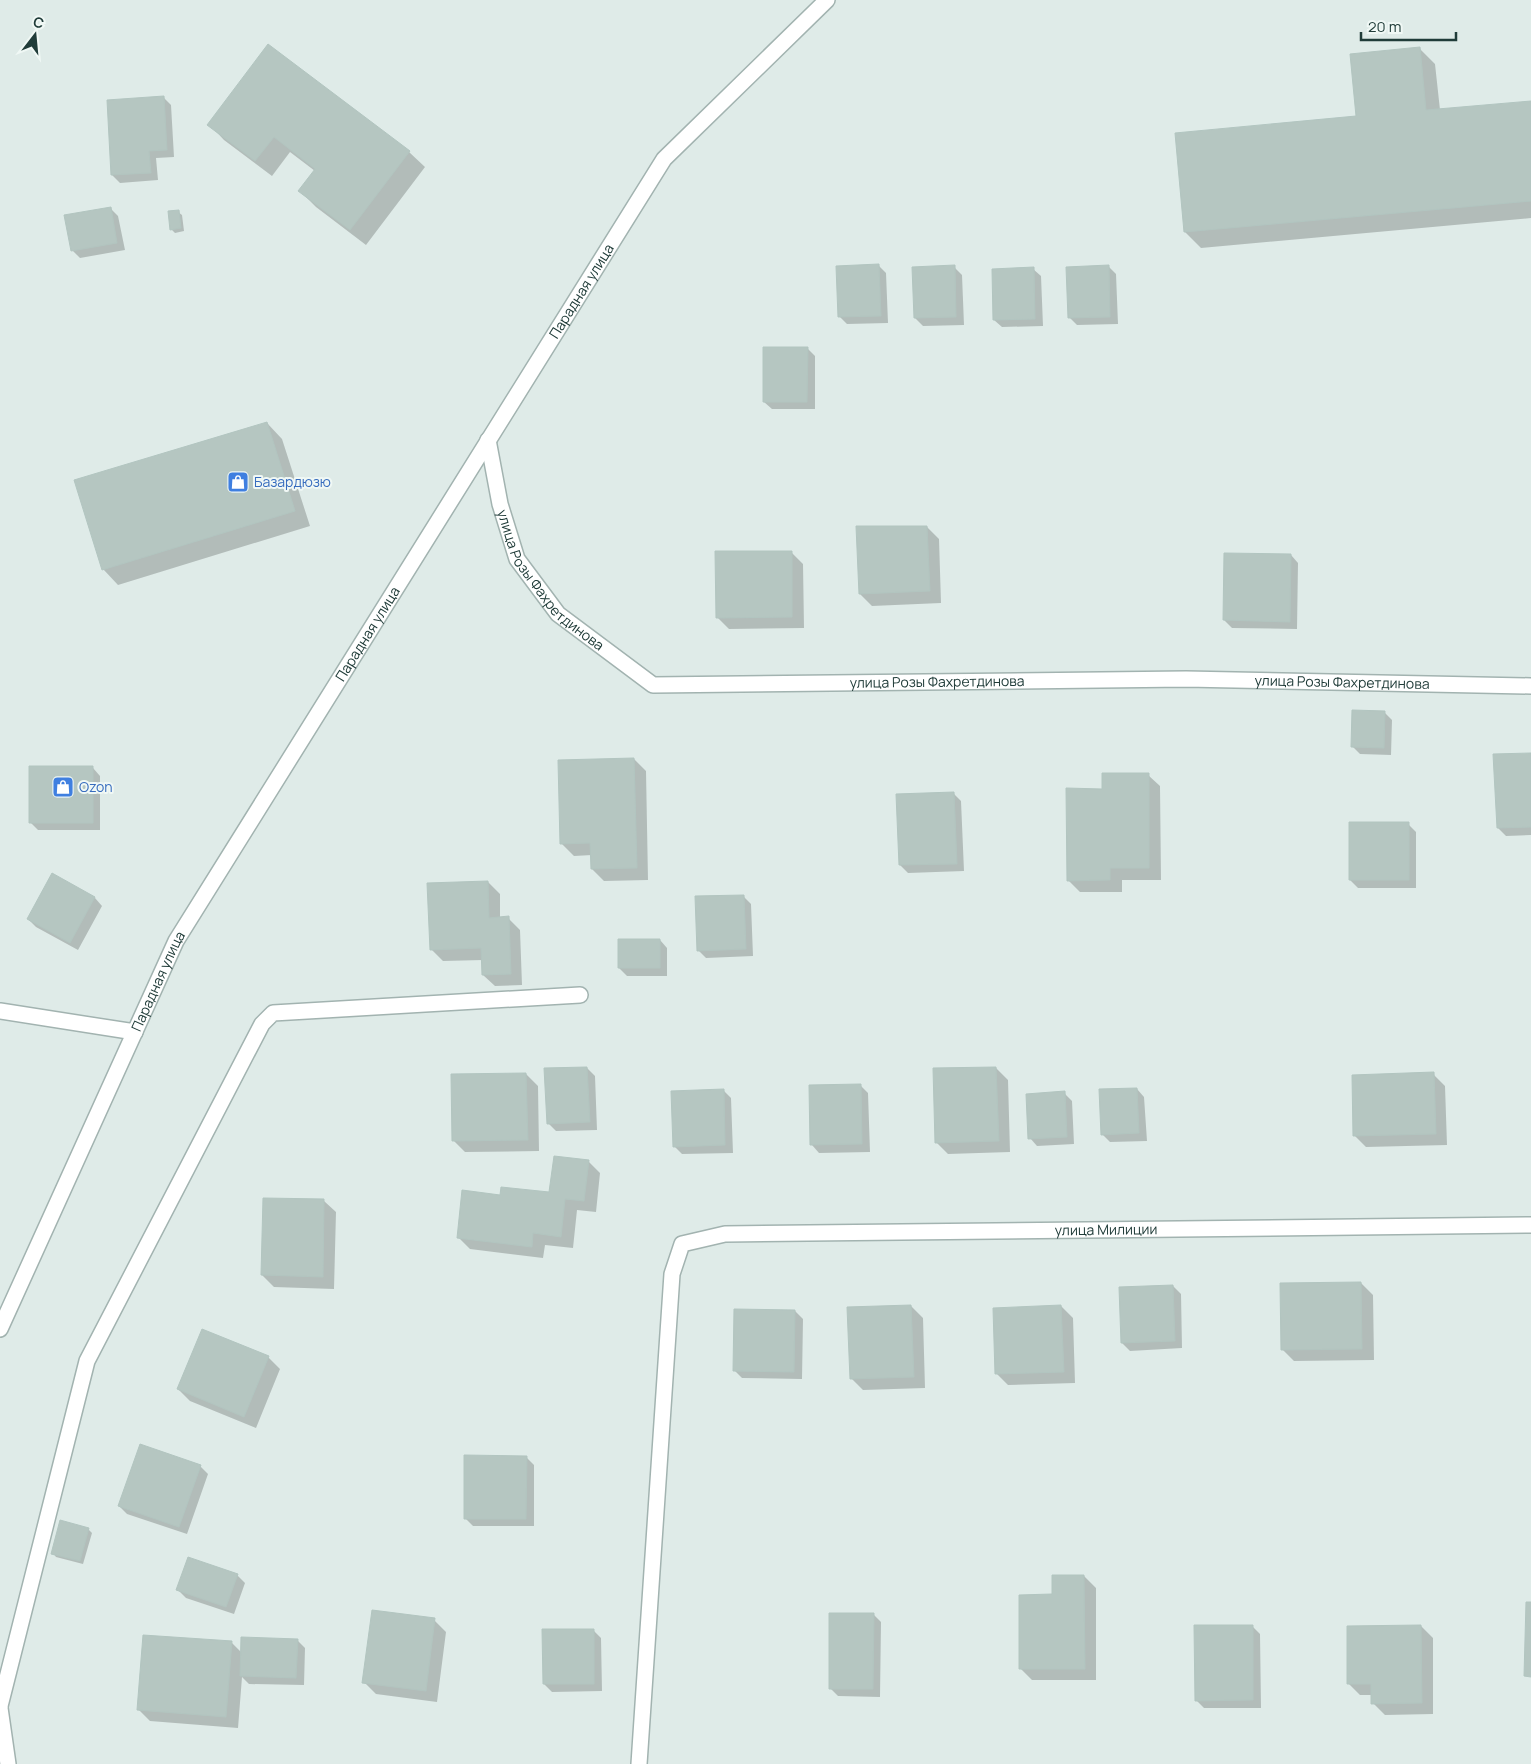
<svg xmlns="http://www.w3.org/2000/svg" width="1531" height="1764" font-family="Manrope,sans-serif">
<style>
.shadow{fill:#0003}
.building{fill:#b5c6c1;stroke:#b2c5c0}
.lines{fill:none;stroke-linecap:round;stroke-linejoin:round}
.minor-casing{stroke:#a2b3b0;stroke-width:18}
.minor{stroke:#fff;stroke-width:15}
.labels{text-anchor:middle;stroke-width:4;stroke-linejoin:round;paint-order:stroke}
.street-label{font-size:14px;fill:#203c39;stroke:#f0f8f5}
.shop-label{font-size:14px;fill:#366cbe;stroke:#f0f8f5;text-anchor:start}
</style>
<rect width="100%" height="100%" fill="#dfebe8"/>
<!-- shadow -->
<path class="shadow" d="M1420,49L1435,64L1440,110L1531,102V218L1201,248L1185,232L1176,134L1358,117Z
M163,97L171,105L174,157L156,158L158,180L120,183L112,175Z
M209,124L409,152L425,167L366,245L316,207L300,191L315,171L290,152L272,176L224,140Z
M110,208L118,216L125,250L80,258L72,250Z
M178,212L182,215L184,231L175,233L171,229Z
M878,265L886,273L888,323L847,324L840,317Z
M1108,266L1116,274L1118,324L1077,325L1069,317Z
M954,267L962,275L964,325L923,326L915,318Z
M1033,269L1041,276L1043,326L1002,327L994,320Z
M807,348L815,356V409H772L764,402Z
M267,423L282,439L310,526L118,585L103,569Z
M927,527L939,539L941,603L872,606L860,594Z
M791,552L803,564L804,628L729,629L717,617Z
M1291,555L1298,563L1297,629L1232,628L1224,620Z
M1384,712L1392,720L1391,755L1360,754L1352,746Z
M1531,754V835L1506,836L1498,828Z
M634,759L646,771L648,880L604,881L592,869V855L574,856L562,844Z
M93,768L100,776V830H38L30,822Z
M1148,775L1160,786L1161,880H1122V892H1080L1068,880L1103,790Z
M953,793L961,801L964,871L908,873L900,865Z
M1408,824L1416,832V888H1358L1350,880Z
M53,875L95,898L102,906L78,950L36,927L28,919Z
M488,882L500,894V918H508L520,930L522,985L495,986L483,975V960L443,961L431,949Z
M743,896L751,904L753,956L706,958L698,950Z
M660,940L667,948V976H627L619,968Z
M587,1068L595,1076L597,1130L556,1131L548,1123Z
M996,1068L1008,1080L1010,1152L948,1154L936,1142Z
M526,1074L538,1086L539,1151L465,1152L453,1140Z
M1433,1074L1445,1086L1447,1145L1366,1147L1354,1135Z
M861,1086L868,1093L870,1152L819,1153L812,1145Z
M1137,1089L1144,1097L1147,1141L1110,1142L1102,1134Z
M723,1090L731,1098L733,1153L682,1154L674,1146Z
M1064,1093L1072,1101L1074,1144L1037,1146L1030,1138Z
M588,1161L600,1173L596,1212L577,1210L573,1248L545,1245L543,1258L470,1249L458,1237L550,1193Z
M324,1201L336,1212L334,1289L274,1287L262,1275Z
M1361,1283L1373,1295L1374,1360L1294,1361L1282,1349Z
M1173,1286L1181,1294L1182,1348L1130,1351L1122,1343Z
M911,1306L923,1318L925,1388L863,1390L851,1378Z
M1061,1306L1073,1318L1075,1383L1008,1385L996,1373Z
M795,1311L803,1319L802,1379L742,1378L734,1370Z
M268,1357L280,1369L256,1428L190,1401L178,1389Z
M526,1457L534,1465V1526H473L465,1518Z
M200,1466L208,1474L187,1534L127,1514L119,1506Z
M88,1529L92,1533L83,1564L56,1557L53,1553Z
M237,1575L245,1583L234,1614L186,1598L178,1590Z
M1084,1576L1096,1588V1680H1032L1020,1668L1053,1596Z
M873,1614L881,1622L880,1697L838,1696L830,1688Z
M434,1620L446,1632L437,1702L376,1694L364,1682Z
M1252,1626L1260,1634L1261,1708H1204L1196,1700Z
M1421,1626L1433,1638V1714L1385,1715L1373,1703L1372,1695H1360L1348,1683Z
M594,1631L601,1638L602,1691L552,1692L544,1684Z
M297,1640L305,1648L304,1685L249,1684L242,1677L238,1728L150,1721L138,1709L232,1643L242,1653Z"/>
<!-- building -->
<path class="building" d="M268,44L410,151L350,230L298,191L315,169L274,137L255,161L207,125Z
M1420,47L1426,110L1531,101V201L1184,232L1175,133L1356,116L1350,54Z
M164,96L167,150L149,151L151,173L111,175L107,100Z
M111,207L117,243L71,251L64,215Z
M179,210L181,228L170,230L168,211Z
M879,264L881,316L838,317L836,266Z
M955,265L956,317L914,318L912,267Z
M1109,265L1110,317L1068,318L1066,267Z
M1034,267L1035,319L993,320L992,269Z
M763,347H808L807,402H763Z
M267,422L295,511L102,570L74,480Z
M856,526H927L930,591L859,594Z
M715,551H792V617L716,618Z
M1224,553L1291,554L1290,622L1223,620Z
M1352,710L1385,711L1384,748L1351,747Z
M1531,753V827L1497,828L1493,754Z
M634,758L637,868L591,869L590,843L560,844L558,760Z
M29,766H93V823H29Z
M1102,773H1149V868H1110V880L1067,881L1066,788L1102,789Z
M954,792L957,864L899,865L896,794Z
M1349,822H1409V880H1349Z
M52,873L95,897L70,943L27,919Z
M488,881L489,918L509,916L511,974L482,975L481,948L430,950L427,883Z
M744,895L746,949L697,951L695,896Z
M618,939H660V968H618Z
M587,1067L590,1122L547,1124L544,1068Z
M996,1067L999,1141L935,1143L933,1068Z
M1434,1072L1436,1134L1353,1136L1352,1075Z
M526,1073L528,1140L452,1141L451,1074Z
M861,1084L862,1144L810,1145L809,1085Z
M1137,1088L1139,1133L1101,1135L1099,1089Z
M724,1089L725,1145L673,1147L671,1091Z
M1065,1091L1067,1137L1028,1139L1026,1094Z
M554,1156L589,1160L584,1201L565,1199L561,1237L533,1233L532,1247L457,1238L462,1190L500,1195L501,1187L549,1192Z
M263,1198L324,1199L323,1277L261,1275Z
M1361,1282L1362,1349L1281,1350L1280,1283Z
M1173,1285L1175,1341L1121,1343L1119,1287Z
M911,1305L914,1377L850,1379L847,1307Z
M1061,1305L1064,1372L995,1374L993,1308Z
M734,1309L795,1310L794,1372L733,1371Z
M202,1329L269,1356L244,1417L177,1389Z
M140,1444L201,1465L179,1527L118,1506Z
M464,1455L527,1456L526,1519H464Z
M60,1520L89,1528L80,1561L51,1554Z
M188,1557L238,1574L226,1607L176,1590Z
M1052,1575H1084L1085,1669H1019V1595L1052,1594Z
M1526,1602H1531V1677L1524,1676Z
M372,1610L435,1618L426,1691L362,1683Z
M829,1613H874L873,1689H829Z
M1194,1625H1253V1700L1195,1701Z
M1421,1625L1422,1703L1371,1704V1684H1347V1626Z
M542,1629H594V1684H543Z
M143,1635L232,1641L226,1717L137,1710Z
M241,1637L298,1639L296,1678L240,1676Z"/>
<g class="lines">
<!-- minor casing -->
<g class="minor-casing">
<g id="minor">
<path id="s1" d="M488,440L500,504L517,559L558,614L653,685L1186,679L1531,686"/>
<path d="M0,1011L135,1032"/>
<path id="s2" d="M0,1329L176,941L664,159L827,0"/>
<path d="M0,1706L87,1361L262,1024L273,1013L580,995"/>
<path d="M0,1708L8,1764"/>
<path id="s3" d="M639,1764L672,1274L682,1244L725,1234L1531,1225"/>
</g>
</g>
<!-- minor -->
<use href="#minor" class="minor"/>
</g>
<!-- icons -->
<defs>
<g id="shop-square" transform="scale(1.125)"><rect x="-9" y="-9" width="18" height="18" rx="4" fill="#3f7fe0" stroke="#f0f8f5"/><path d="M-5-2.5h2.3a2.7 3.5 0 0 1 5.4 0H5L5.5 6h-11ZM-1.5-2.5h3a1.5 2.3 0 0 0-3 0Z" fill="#fff"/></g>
</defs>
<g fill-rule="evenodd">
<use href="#shop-square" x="238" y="482"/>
<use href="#shop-square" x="63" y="787"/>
</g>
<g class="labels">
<!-- street labels -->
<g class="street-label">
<text dy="5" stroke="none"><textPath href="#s2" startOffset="1192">Парадная улица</textPath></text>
<text dy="5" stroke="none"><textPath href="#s1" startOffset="159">улица Розы Фахретдинова</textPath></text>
<text dy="5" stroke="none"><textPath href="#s2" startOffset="788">Парадная улица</textPath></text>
<text dy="5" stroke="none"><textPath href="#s1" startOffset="594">улица Розы Фахретдинова</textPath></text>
<text dy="5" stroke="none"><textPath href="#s1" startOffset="999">улица Розы Фахретдинова</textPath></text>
<text dy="5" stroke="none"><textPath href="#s2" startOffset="382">Парадная улица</textPath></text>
<text dy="5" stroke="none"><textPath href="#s3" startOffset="948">улица Милиции</textPath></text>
</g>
<!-- shop labels -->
<g class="shop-label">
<text x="254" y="487">Базардюзю</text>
<text x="79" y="792">Ozon</text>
</g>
</g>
<!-- north arrow -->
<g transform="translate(35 35) rotate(16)" stroke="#f0f8f5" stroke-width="4" paint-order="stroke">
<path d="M0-4L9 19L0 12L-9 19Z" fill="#203c39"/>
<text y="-8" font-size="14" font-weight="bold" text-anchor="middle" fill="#203c39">С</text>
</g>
<!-- scale -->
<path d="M1361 32v8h95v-8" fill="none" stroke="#203c39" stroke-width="2.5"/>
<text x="1368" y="32" font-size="15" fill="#203c39" stroke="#f0f8f5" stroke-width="4" paint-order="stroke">20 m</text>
</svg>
